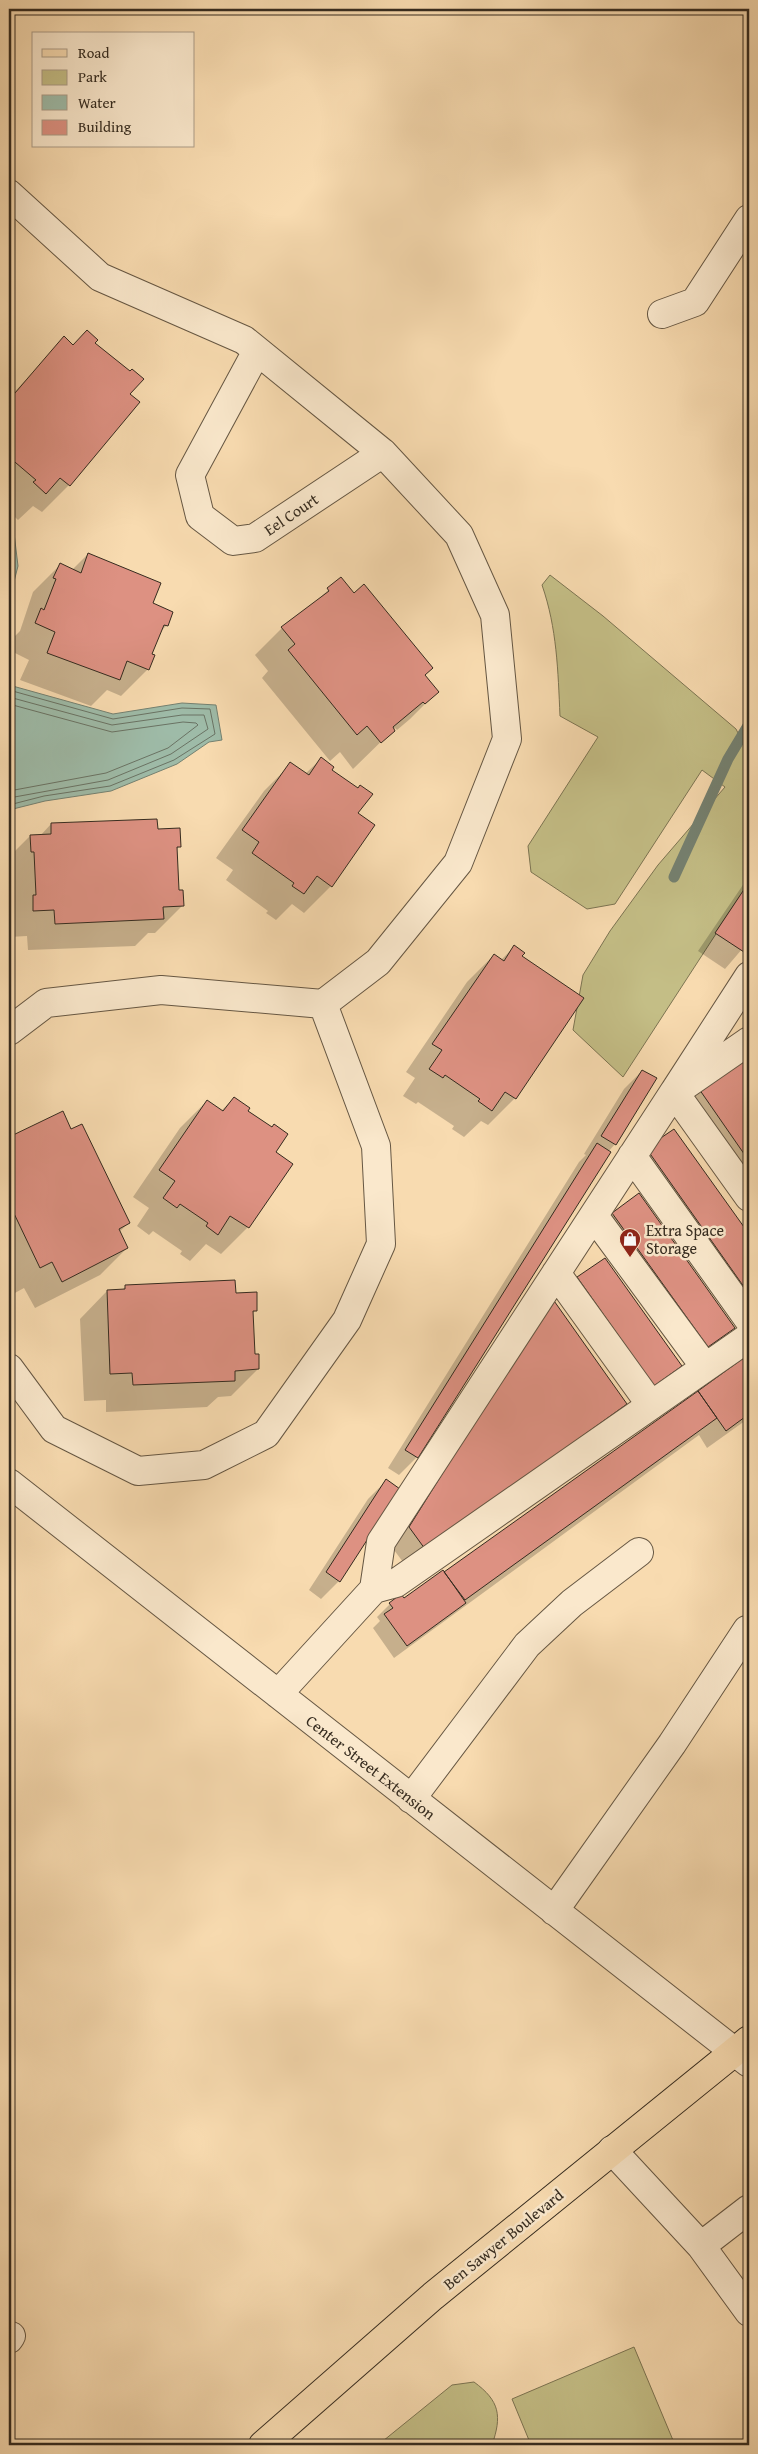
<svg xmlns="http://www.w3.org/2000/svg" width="758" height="2454" font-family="'Gentium Book Plus',serif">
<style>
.green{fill:#c4be86;stroke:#7c7452}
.water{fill:#9ebba8;stroke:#748171}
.shadow{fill:#0003}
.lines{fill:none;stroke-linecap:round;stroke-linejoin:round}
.shore{stroke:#6a7364;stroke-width:1}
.stream{stroke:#748171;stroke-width:11}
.building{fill:#dd9182;stroke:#352b1f}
.minor-casing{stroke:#665743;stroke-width:30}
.major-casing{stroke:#352b1f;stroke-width:30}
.minor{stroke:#fae8cc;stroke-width:28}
.major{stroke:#f8dbb0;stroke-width:28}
.labels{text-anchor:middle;stroke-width:5;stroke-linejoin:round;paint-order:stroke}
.street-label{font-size:16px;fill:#352b1f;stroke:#fae8cc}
.poi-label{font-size:16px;fill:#352b1f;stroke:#fae8cc;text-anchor:start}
</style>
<rect width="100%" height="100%" fill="#f8dbb0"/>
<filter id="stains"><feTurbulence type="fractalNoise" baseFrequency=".004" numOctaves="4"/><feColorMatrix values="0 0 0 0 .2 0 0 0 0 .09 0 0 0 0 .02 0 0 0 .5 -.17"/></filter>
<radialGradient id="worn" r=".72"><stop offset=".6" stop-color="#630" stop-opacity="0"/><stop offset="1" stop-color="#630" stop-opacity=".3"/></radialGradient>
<!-- green -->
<path class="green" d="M550,575L603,616L736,729L749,755V883L623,1077L573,1030L583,975L610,931L658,865L725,787L702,770L615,904L587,909L531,872L528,846L598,737L560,716C558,671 557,628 542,585Z
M634,2347L675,2445H531L512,2399Z
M474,2382C500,2401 502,2416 492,2445H378L452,2385Z"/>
<!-- water -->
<path class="water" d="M9,527L14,533L18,566L9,601Z
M9,685L113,714L182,703L216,705L222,740L209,742L177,764L111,791L45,801L9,810Z"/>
<!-- shadow -->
<path class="shadow" d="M64,338L73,346L93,343L128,394L69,485L42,512L33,506L18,520L9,511V398Z
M88,554L152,604L167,625L160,632L151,654L148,669L121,696L107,690L91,706L20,680L29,660L9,650L14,637L20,631L33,592L60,565L72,570Z
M340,579L437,692L410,719L397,730L395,728L393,730L353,769L340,752L330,761L262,678L268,671L255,655L282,628L310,607Z
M321,759L356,814L331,886L304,913L292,904L276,920L266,913L268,911L226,880L233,870L216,858L264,791L291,764L305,774Z
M51,824L156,830L180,846L176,850L178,892L182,906L155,933H148L135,946L28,950L27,936L9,937V857L30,836H40Z
M749,876V941L725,969L698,951Z
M514,947L521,957L583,999L515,1098L488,1125L481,1121L464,1137L452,1129L454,1126L418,1102L416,1104L403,1096L415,1078L406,1072L467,982L494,955L501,960Z
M749,1051V1175L691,1094Z
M642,1071L615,1144L608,1152L417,1457L399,1475L388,1468L579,1162L586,1155L584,1154L624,1089Z
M234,1098L246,1112L275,1152L291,1164L248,1227L221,1254L206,1244L190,1261L180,1254L182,1251L153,1231L149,1235L137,1226L149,1208L133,1197L180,1128L207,1101L221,1111Z
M62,1113L129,1223L119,1232L127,1248L100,1275L35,1308L24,1288L13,1294L9,1285V1139Z
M674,1130L749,1237V1321L628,1167Z
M639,1195L734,1327L716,1345L689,1364L595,1232L613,1214Z
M578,1278L680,1365L662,1383L635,1403L560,1296Z
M125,1287L256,1310L252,1314L254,1355L258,1369L231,1396L218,1397L207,1407L106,1412V1400L84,1401L80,1319L107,1291H121Z
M534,1318L625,1404L607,1422L406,1566L391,1546Z
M749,1356V1418L707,1448L699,1435L394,1658L373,1628L380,1621L377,1617L390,1604L400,1596L403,1600L444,1574Z
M386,1481L339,1581L321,1599L309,1590L368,1499Z
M749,2279V2328L728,2300Z"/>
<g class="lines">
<!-- shore -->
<path class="shore" d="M9,690L113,719L182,708L210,709L215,734L174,760L110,786L44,796L9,805
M9,697L112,725L182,715H204L208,729L171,754L108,780L9,798
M9,704L112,732L183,722L196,723L198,725L168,748L106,773L9,791"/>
<!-- stream -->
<path class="stream" d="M674,877L728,759L749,724"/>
</g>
<!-- building -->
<path class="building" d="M87,330L98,340L95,343L130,371L132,369L144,379L130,394L140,402L70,486L60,478L46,494L33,482L36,480L9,457V400L64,336L73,345Z
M88,553L161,583L153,603L173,612L168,626L164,625L152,654L155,655L149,670L127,661L120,680L47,653L55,632L35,623L41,608L44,610L56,579L53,578L60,563L81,573Z
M341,577L354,593L364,584L433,668L425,675L439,692L425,704L423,702L393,727L395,731L381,743L367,726L357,735L288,650L295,644L281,627L329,591L327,588Z
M321,757L334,767L332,770L358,788L360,785L373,794L358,813L375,825L332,887L317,876L304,894L292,886L294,883L252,853L259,842L242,830L290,762L309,775Z
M157,819L158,829L180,828L181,847H177L179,890H183L184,906L163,907L164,919L55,924L54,910L33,911V895H36L34,852H31L30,835L51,834V823Z
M749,882V944L744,952L715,933Z
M514,945L525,953L522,956L584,998L516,1099L505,1092L492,1111L478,1101L480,1099L445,1075L443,1078L429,1069L442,1050L432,1044L494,954L504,961Z
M749,1049V1161L697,1086Z
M642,1070L657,1078L616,1145L601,1136Z
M234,1097L250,1108L248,1111L272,1127L274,1124L288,1134L276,1152L293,1164L249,1228L230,1216L218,1235L206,1226L208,1223L180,1204L177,1208L163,1198L175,1181L159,1170L207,1100L223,1111Z
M63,1111L71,1129L82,1124L130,1223L119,1229L128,1248L62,1282L52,1262L40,1268L9,1203V1137Z
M674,1129L749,1234V1294L646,1148Z
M597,1143L611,1152L418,1458L405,1450Z
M639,1193L735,1328L708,1347L612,1213Z
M605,1258L682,1366L654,1386L577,1277Z
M235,1280L236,1293L257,1292V1311H253L255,1354H259V1369L235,1371V1381L133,1385L132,1373L110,1374L107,1290L125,1289V1285Z
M552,1298L627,1404L425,1549L409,1527Z
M749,1354V1414L726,1431L698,1391Z
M698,1391L717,1418L465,1600L444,1572Z
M386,1479L400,1489L340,1582L326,1572Z
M443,1570L466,1603L407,1646L384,1614L393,1608L389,1603L401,1594L404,1598Z"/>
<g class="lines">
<!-- minor casing -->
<g class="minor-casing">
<path id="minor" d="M9,194L100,277L244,340L383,453L459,535L495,615L507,739L458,863L378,962L323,1004L376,1146L381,1244L347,1320L266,1434L204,1465L138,1471L54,1429L9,1368
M662,314L695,302L749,219
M257,351L190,475L200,516L233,541L255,538L383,453
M9,1031L46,1003L161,990L323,1004
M684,1086L749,1041
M674,1092L749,976
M632,1156L749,1320
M594,1216L705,1367
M556,1273L651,1405
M9,1483L749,2063
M374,1589L381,1542L674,1092L749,1197
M278,1694L374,1589L396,1583L749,1337
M411,1799L527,1645L572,1603L639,1552
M554,1911L672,1744L747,1630
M612,2150L701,2246L749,2209
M701,2246L749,2312
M9,2339L11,2336"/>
</g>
<!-- major casing -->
<g class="major-casing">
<path id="major" d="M263,2445L433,2296L749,2040"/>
</g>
<!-- minor -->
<use href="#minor" class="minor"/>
<!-- major -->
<use href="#major" class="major"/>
</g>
<!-- icons -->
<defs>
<g id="shop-pin" transform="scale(1.125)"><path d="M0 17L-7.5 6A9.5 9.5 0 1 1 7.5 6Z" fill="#8f2418" stroke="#fae8cc"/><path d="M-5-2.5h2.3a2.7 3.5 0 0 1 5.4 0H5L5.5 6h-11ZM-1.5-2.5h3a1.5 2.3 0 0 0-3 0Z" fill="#fff"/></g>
</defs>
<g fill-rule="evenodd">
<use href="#shop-pin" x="630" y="1239"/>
</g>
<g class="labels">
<!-- street labels -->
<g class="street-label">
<text transform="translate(291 514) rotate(-34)" y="6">Eel Court</text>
<text transform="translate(371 1767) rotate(38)" y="6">Center Street Extension</text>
<text transform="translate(503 2239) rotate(-39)" y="6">Ben Sawyer Boulevard</text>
</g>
<!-- poi labels -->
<g class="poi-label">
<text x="646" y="1236">Extra Space<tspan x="646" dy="18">Storage</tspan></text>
</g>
</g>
<!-- margin -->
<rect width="758" height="2454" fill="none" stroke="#f8dbb0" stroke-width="30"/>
<rect x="10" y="10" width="738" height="2434" fill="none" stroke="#352b1f" stroke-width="2.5"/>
<rect x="15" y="15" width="728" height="2424" fill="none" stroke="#352b1f"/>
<!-- legend -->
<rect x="32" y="32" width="162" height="115" fill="#fae8cc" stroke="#ab9c87"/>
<rect x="42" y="49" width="25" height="8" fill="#f8dbb0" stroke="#ab9c87"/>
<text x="78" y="58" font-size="15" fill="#352b1f">Road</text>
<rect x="42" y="70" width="25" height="15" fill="#c4be86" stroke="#ab9c87"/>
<text x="78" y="82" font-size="15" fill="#352b1f">Park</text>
<rect x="42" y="95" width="25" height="15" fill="#9ebba8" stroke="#ab9c87"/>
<text x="78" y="108" font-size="15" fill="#352b1f">Water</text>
<rect x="42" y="120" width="25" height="15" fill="#dd9182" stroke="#ab9c87"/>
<text x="78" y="132" font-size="15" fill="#352b1f">Building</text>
<rect width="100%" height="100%" filter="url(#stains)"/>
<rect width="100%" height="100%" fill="url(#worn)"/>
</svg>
